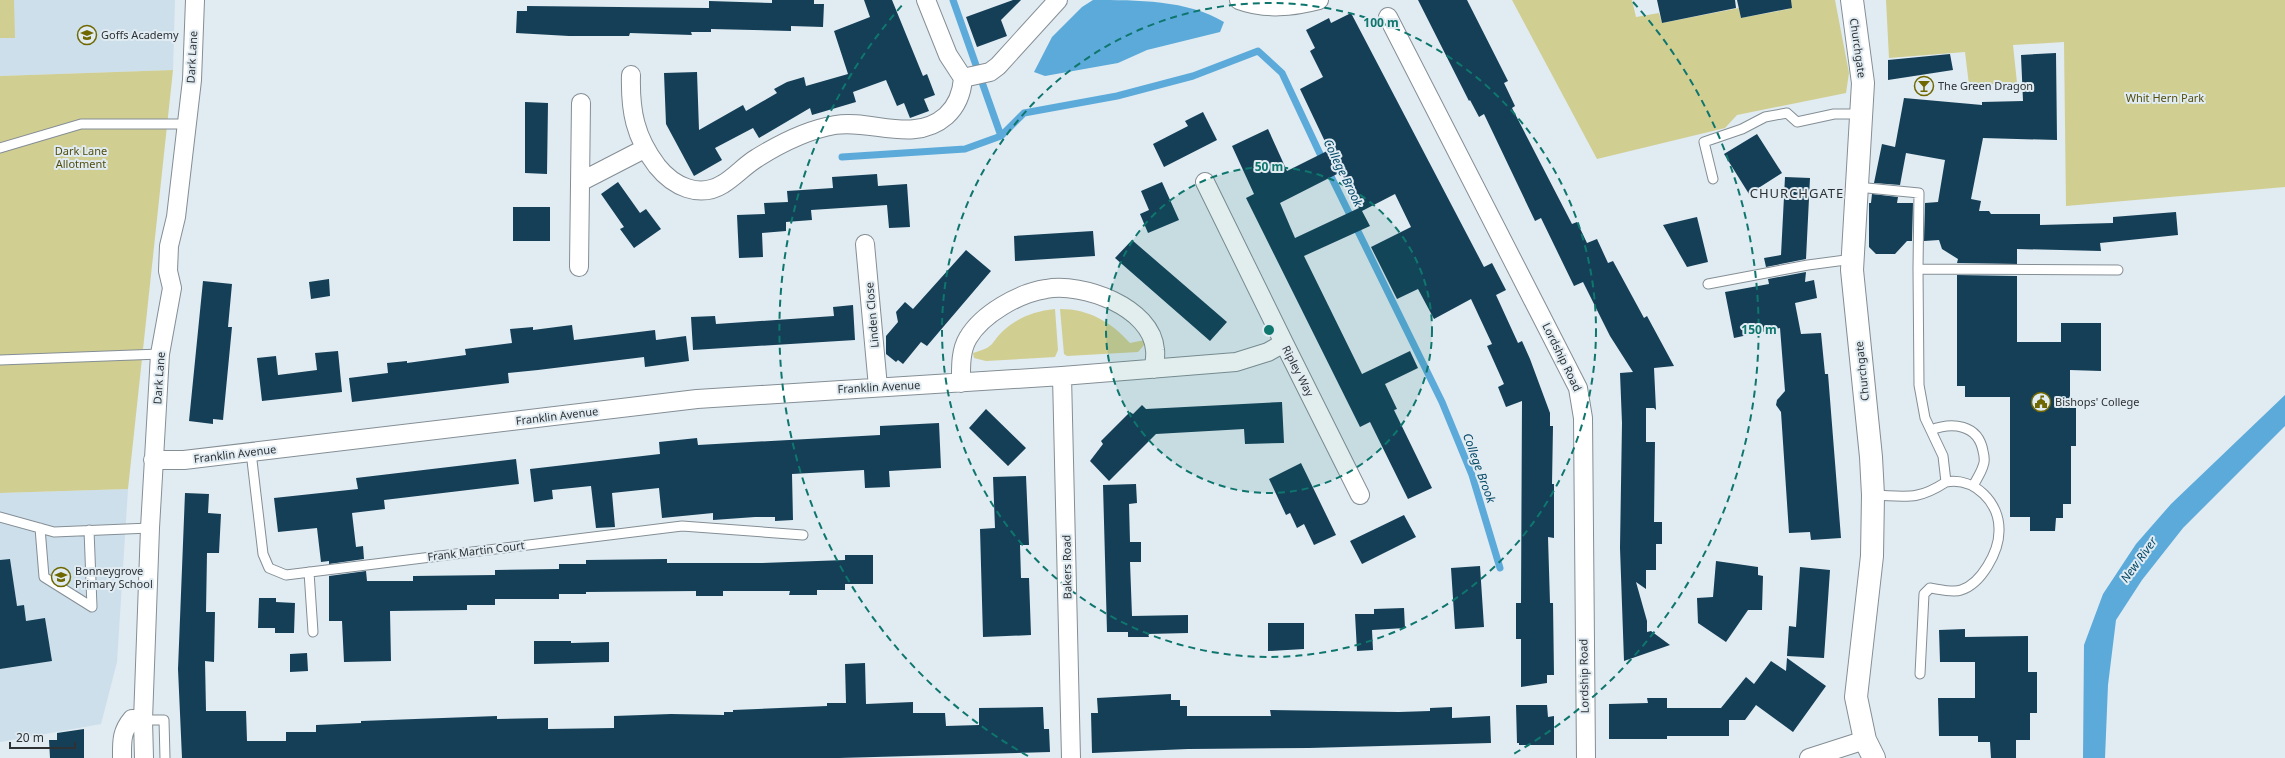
<svg xmlns="http://www.w3.org/2000/svg" width="2285" height="758" font-family="'Noto Sans',sans-serif">
<style>
.built{fill:#cddfeb}
.green{fill:#d1ce92}
.water{fill:#5baada}
.lines{fill:none;stroke-linecap:round;stroke-linejoin:round}
.stream{stroke:#5baada;stroke-width:7}
.building{fill:#143f57;fill-rule:evenodd}
.service-casing{stroke:#848e95;stroke-width:11}
.minor-casing{stroke:#848e95;stroke-width:20}
.tertiary-casing{stroke:#848e95;stroke-width:24}
.service{stroke:#fff;stroke-width:9}
.minor{stroke:#fff;stroke-width:18}
.tertiary{stroke:#fff;stroke-width:22}
.ring{fill:none;stroke:#0f766e;stroke-width:2;stroke-dasharray:7 5}
.labels{text-anchor:middle;stroke-width:4;stroke-linejoin:round;paint-order:stroke}
.poi-label{font-size:11px;fill:#2e3235;stroke:#e0ebf2;text-anchor:start}
.street-label{font-size:11px;fill:#2e3235;stroke:#e0ebf2}
.park-label{font-size:11px;fill:#534e0e;stroke:#e0ebf2}
.water-label{font-size:12px;font-style:italic;fill:#054968;stroke:#e0ebf2}
.quarter-label{font-size:13px;letter-spacing:1px;fill:#2e3235;stroke:#e0ebf2}
.centre{fill:#0f766e;stroke:#e0ebf2;stroke-width:2}
.ring-label{font-size:12px;text-anchor:middle;font-weight:bold;fill:#0f766e;stroke:#e0ebf2;stroke-width:4;stroke-linejoin:round;paint-order:stroke}
</style>
<rect width="100%" height="100%" fill="#e0ebf2"/>
<!-- built -->
<path class="built" d="M0,0H175L173,70L0,76Z
M128,489L117,662L101,724L0,742V493Z"/>
<!-- green -->
<path class="green" d="M0,0H14L15,38H0Z
M1512,0H1632L1636,17L1659,13L1662,23L1739,8L1741,18L1789,9L1787,0H1835L1849,73L1846,93L1737,115L1725,128L1597,159Z
M1886,0H2285V187L2066,206L2064,42L2013,45L2017,83L1969,85L1965,52L1889,58Z
M173,70L128,489L0,493V76Z
M1055,309L1058,350L1055,357L986,361L974,358L973,353C997,346 989,344 1004,330C1019,317 1035,311 1055,309Z
M1060,309C1089,309 1111,322 1130,343L1145,340V344L1138,352L1067,356L1064,354Z"/>
<!-- water -->
<path class="water" d="M1093,0C1136,0 1188,0 1224,22L1220,32L1147,50L1118,63L1045,76L1034,72L1052,37L1082,7Z
M2285,395V426L2183,528L2142,580L2116,620L2108,685L2105,758H2083L2084,645L2103,594L2136,544L2171,504Z"/>
<g class="lines">
<!-- stream -->
<path class="stream" d="M953,0L1001,136
M842,157L965,149L1001,136L1024,113L1117,96L1193,76L1258,51L1282,73L1321,156L1442,402L1472,475L1500,568"/>
</g>
<!-- building -->
<path class="building" d="M772,0H814V4H824L823,27L791,26V31L711,29V32H691L692,35L630,33L629,36H569L516,33L517,11H527V6L709,8V1L772,3Z
M864,0H892L923,76L927,74L935,95L924,99L929,111L910,118L904,103L897,106L886,80L853,92L856,102L812,115L810,108L759,138L753,128L715,148L722,160L694,176L666,124L664,73L697,72L699,130L743,105L746,111L777,93L774,89L787,82L804,77L806,86L848,74L834,31L870,17Z
M1013,0H1021L1001,20L1007,36L977,47L966,17Z
M1418,0H1467L1508,81L1504,83L1515,106L1512,108L1572,224L1577,222L1587,243L1597,239L1608,263L1613,261L1644,318L1647,316L1674,366L1654,368L1656,410L1654,408H1646V442H1655L1654,522H1662V544H1656V570H1646V589L1636,582L1647,621V632L1651,631L1670,645L1624,661L1620,548L1622,423L1620,373L1633,372L1610,336L1583,282L1574,286L1541,218L1535,221L1484,114L1479,117L1470,100L1469,101Z
M1657,0H1735L1736,8L1662,23Z
M1737,0H1791L1792,8L1741,18Z
M1351,13L1484,267L1492,263L1506,290L1496,295L1518,343L1522,341L1530,359L1550,413V426H1553L1552,484H1554V538L1548,537L1550,603H1553L1554,675H1547V683L1521,687V639H1516V603H1521L1522,401L1506,407L1498,387L1504,384L1487,346L1492,344L1471,299L1434,319L1418,289L1397,299L1371,247L1411,227L1395,194L1362,211L1370,226L1304,256L1362,374L1410,351L1418,368L1385,384L1397,409L1394,410L1432,488L1408,499L1370,422L1360,427L1246,198L1254,194L1232,146L1268,129L1287,171L1329,150L1300,89L1323,77L1310,51L1315,48L1306,30L1329,18L1331,23ZM1341,172L1359,208L1295,238L1280,203Z
M2056,53L2057,140L1983,138L1971,199L1981,201L1979,211H1989L1991,214H2040V225L2113,223V217L2176,212L2178,235L2100,243L2101,251L2017,249V264L1957,263L1958,259L1942,249L1939,240L1924,241L1925,203L1938,202L1945,160L1906,153L1900,185L1874,183L1882,144L1895,147L1904,98L1982,105V102L2023,101L2021,55Z
M1950,54L1953,70L1888,80V60Z
M525,102L548,103L547,174L525,173Z
M1203,112L1217,140L1164,167L1153,144L1188,126L1185,121Z
M1757,134L1782,173L1749,194L1724,154Z
M877,174L878,186L907,184L910,227L889,228L887,205L811,210L812,220L786,222V231L762,233L763,257L739,258L737,215L765,214L764,203L788,202L787,191L833,188L832,177Z
M1785,177L1810,178L1806,259L1766,267L1764,258L1781,255Z
M618,182L640,213L646,209L661,229L634,248L620,229L624,227L601,194Z
M1162,182L1179,220L1148,233L1140,214L1149,210L1141,191Z
M1872,194L1898,197L1897,203H1913L1912,241H1907L1895,254H1876L1869,247V203H1871Z
M513,207H550V241H513Z
M1697,217L1708,262L1687,267L1663,225Z
M1093,231L1095,256L1015,261L1014,236Z
M1132,240L1227,322L1210,341L1115,258Z
M966,250L991,271L927,346L921,342L903,364L898,360L896,362L886,354V336L898,322L896,312L905,302L913,309Z
M1806,272L1805,282L1814,280L1817,298L1795,303L1801,334L1821,333L1825,374H1828L1841,538L1811,540L1810,532L1789,533L1781,412L1776,405L1777,400L1785,391L1780,328L1734,338L1725,292L1769,284L1768,279Z
M1957,275L2017,276V342H2061V323H2101V371L2070,370V408H2076V446H2071V504H2063V518H2056L2055,531H2030V517H2010V397H1965V386H1957Z
M329,279L330,296L311,299L309,282Z
M203,281L232,284L228,327H232L223,420L213,419V424L189,421Z
M853,305L855,340L693,350L691,317L715,316L716,324L834,316L833,307Z
M572,325L574,340L655,330L656,340L686,336L689,361L645,367L644,357L538,370L508,373L509,383L352,402L349,378L388,373L387,363L407,361V363L466,355L465,349L512,343L510,329L533,327V330Z
M338,351L342,392L262,401L257,358L276,356L278,375L317,370L315,353Z
M1282,402L1284,443L1245,444L1244,429L1156,434L1109,481L1090,461L1103,444L1101,441L1130,412L1133,414L1142,405L1146,409Z
M986,409L1026,448L1008,466L969,428Z
M939,423L941,468L889,471L890,487L865,488L864,470L792,474L793,520L775,521V517H755L713,520V513L662,518L659,488L612,493L615,527L596,528L591,486L552,490L553,499L534,502L530,469L660,454L659,442L697,438L698,445L880,435V426Z
M516,459L519,484L384,500L385,509L352,513L356,547L363,546L364,559L329,564V561L321,562L317,528L278,532L274,498L358,489L356,478Z
M1301,463L1336,535L1314,545L1304,524L1297,528L1290,513L1286,515L1269,479Z
M1026,476L1029,545H1020L1021,578H1029L1031,635L983,637L980,529L995,528L993,477Z
M1136,484L1137,503L1129,504L1130,542H1141V562H1130L1132,616L1188,615V633L1148,634L1149,637H1128V632H1107L1103,485Z
M185,493L209,494L208,513L221,514L219,553H207L206,612H215L214,662L205,661L206,711H246L247,741H286V732H316V725L361,723V721L497,716V719L548,718V729L614,728V716L671,714L724,715V712H733V710L827,706V703H846L845,664L865,663L866,704L913,702V713H945L946,726L979,725V708L1043,707L1044,729H1049L1050,752L839,758H182L178,669Z
M1404,515L1416,537L1362,564L1350,541Z
M845,555H873V584H845V590H817V595H789L790,591H723V596H696V591L586,592V594H559V599H495V605H467V610L390,611L391,661L344,662L342,621H329V576L366,571L367,581H413V576L495,575V570L559,569V564H586V560L667,559V563H761L845,560Z
M10,559L17,606L24,605L26,621L45,618L52,661L0,669V560Z
M1716,561L1758,567V575L1763,576L1762,610H1748L1726,642L1698,623L1697,598L1713,597Z
M1480,566L1484,627L1455,629L1451,568Z
M1800,567L1830,570L1824,658L1787,656L1789,626L1796,627Z
M259,598H276V602L295,603L294,633H275V628H258Z
M1404,608L1405,628L1372,630L1373,650L1357,651L1355,614H1374V609Z
M1268,623H1304V649L1268,651Z
M1965,629V637L2028,636V672H2037V713H2030V740H2016V758H1991L1990,742H1978V736H1939L1938,698H1975V662H1940L1939,630Z
M534,641H571V643L609,642V662L534,664Z
M307,653L308,671L290,672V654Z
M1787,658L1826,686L1793,732L1756,705L1745,720H1729V736H1667V739H1609V704L1648,703L1647,698H1667V708H1721L1746,677L1754,684L1771,661L1786,671Z
M1171,694V700H1180V706H1187V716H1271L1270,710L1399,712L1430,711V708L1452,707V718L1490,716L1491,743L1309,748L1188,749L1092,753L1091,713H1098L1097,698Z
M1516,705H1547L1548,717L1554,716V745H1519V743H1517Z
M84,729V758H50L49,740H57V733Z"/>
<g class="lines">
<!-- service casing -->
<g class="service-casing">
<path id="service" d="M0,148L81,124H186
M1713,179L1704,142L1742,129L1765,117L1787,113L1797,122L1834,114H1862
M1857,187L1919,193L1918,269
M1708,284L1808,265L1853,259
M0,360L160,354
M1931,430C1952,422 1978,424 1983,451C1984,455 1985,462 1983,466C1981,473 1976,480 1973,486
M251,452L263,554L269,568L286,575L682,526L803,535
M1873,495C1906,496 1917,501 1946,482
M0,517L54,532L150,528
M40,528L44,577L92,607
M89,530L92,607
M309,572L313,632
M1920,674L1924,594L1930,588C1938,589 1953,593 1961,590C1981,584 1999,552 1999,531C2000,503 1975,477 1946,482L1943,456L1925,418L1919,385L1918,269L2118,270
M143,720H164L165,758"/>
</g>
<!-- minor casing -->
<g class="minor-casing">
<path id="minor" d="M926,0L948,55L963,78L990,72L998,66L1058,0
M1239,0C1266,10 1292,7 1319,0
M1388,17L1578,388L1583,418L1586,758
M631,75C630,111 635,137 657,166C673,186 699,199 723,184C735,177 745,165 757,158C781,143 806,130 835,125C872,119 914,144 946,116C957,106 962,93 963,78
M580,182L644,149
M1205,182L1284,343L1360,495
M865,244L878,387
M579,267L581,103
M1062,376L1071,758
M961,383C961,369 960,351 968,338C982,314 1019,293 1046,289C1082,282 1152,307 1155,350C1156,356 1154,363 1154,369
M153,460H184L697,399L1062,376L1236,362L1268,352L1284,343
M122,758C122,742 121,732 132,719L143,720
M144,758L143,720L150,528L160,354L172,288L168,271L169,246L176,217L192,80L195,0
M1809,758L1865,740"/>
</g>
<!-- tertiary casing -->
<g class="tertiary-casing">
<path id="tertiary" d="M1852,0L1863,83L1852,270L1871,457L1873,495L1872,556L1856,697L1865,740L1874,758"/>
</g>
<!-- service -->
<use href="#service" class="service"/>
<!-- minor -->
<use href="#minor" class="minor"/>
<!-- tertiary -->
<use href="#tertiary" class="tertiary"/>
</g>
<!-- distance rings -->
<circle cx="1269" cy="330" r="163" fill="#0f766e" fill-opacity=".12"/>
<g class="ring">
<circle cx="1269" cy="330" r="163"/>
<circle cx="1269" cy="330" r="327"/>
<path d="M1028 756A490 490 0 0 1 905 2M1633 2A490 490 0 0 1 1510 756"/>
</g>
<!-- icons -->
<defs>
<g id="school-ring" transform="scale(1)"><circle r="9.5" fill="#e0ebf2" stroke="#6f6800" stroke-width="1.5"/><path d="M0-5L7-2L0 1L-7-2ZM-4 1L0 2.5L4 1V4Q0 6-4 4Z" fill="#6f6800"/></g>
<g id="bar-ring" transform="scale(1)"><circle r="9.5" fill="#e0ebf2" stroke="#6f6800" stroke-width="1.5"/><path d="M-6-5H6L.8 .8V4.5H3.5V6h-7V4.5H-.8V.8Z" fill="#6f6800"/></g>
<g id="civic-ring" transform="scale(1)"><circle r="9.5" fill="#e0ebf2" stroke="#6f6800" stroke-width="1.5"/><path d="M-.6-6.5H3V-4.5H.6V-3L4-1V1h2V6H-6V1h2V-1L-.6-3ZM-1.2 2.5V6h2.4V2.5Z" fill="#6f6800"/></g>
</defs>
<g fill-rule="evenodd">
<use href="#school-ring" x="87" y="35"/>
<use href="#bar-ring" x="1924" y="86"/>
<use href="#civic-ring" x="2041" y="402"/>
<use href="#school-ring" x="61" y="577"/>
</g>
<g class="labels">
<!-- poi labels -->
<g class="poi-label">
<text x="101" y="39">Goffs Academy</text>
<text x="1938" y="90">The Green Dragon</text>
<text x="2055" y="406">Bishops' College</text>
<text x="75" y="575">Bonneygrove<tspan x="75" dy="13">Primary School</tspan></text>
</g>
<!-- street labels -->
<g class="street-label">
<text transform="translate(1858 48) rotate(82)" y="4">Churchgate</text>
<text transform="translate(192 57) rotate(-87)" y="4">Dark Lane</text>
<text transform="translate(872 315) rotate(-95)" y="4">Linden Close</text>
<text transform="translate(1562 357) rotate(64)" y="4">Lordship Road</text>
<text transform="translate(1298 371) rotate(63)" y="4">Ripley Way</text>
<text transform="translate(1862 371) rotate(-96)" y="4">Churchgate</text>
<text transform="translate(159 378) rotate(-86)" y="4">Dark Lane</text>
<text transform="translate(879 387) rotate(-3)" y="4">Franklin Avenue</text>
<text transform="translate(557 416) rotate(-7)" y="4">Franklin Avenue</text>
<text transform="translate(235 454) rotate(-7)" y="4">Franklin Avenue</text>
<text transform="translate(476 551) rotate(-7)" y="4">Frank Martin Court</text>
<text transform="translate(1067 567) rotate(-91)" y="4">Bakers Road</text>
<text transform="translate(1584 676) rotate(-91)" y="4">Lordship Road</text>
</g>
<!-- park labels -->
<g class="park-label">
<text x="2165" y="102">Whit Hern Park</text>
<text x="81" y="155">Dark Lane<tspan x="81" dy="13">Allotment</tspan></text>
</g>
<!-- water labels -->
<g class="water-label">
<text transform="translate(1343 173) rotate(64)" y="4">College Brook</text>
<text transform="translate(1479 468) rotate(70)" y="4">College Brook</text>
<text transform="translate(2139 560) rotate(-54)" y="4">New River</text>
</g>
<!-- quarter labels -->
<g class="quarter-label">
<text x="1797" y="198">CHURCHGATE</text>
</g>
</g>
<circle cx="1269" cy="330" r="6" class="centre"/>
<g class="ring-label">
<text x="1381" y="27">100 m</text>
<text x="1269" y="171">50 m</text>
<text x="1759" y="334">150 m</text>
</g>
<!-- scale -->
<path d="M10 742v6h65v-6" fill="none" stroke="#2e3235" stroke-width="2"/>
<text x="16" y="742" font-size="12" fill="#2e3235" stroke="#e0ebf2" stroke-width="3" paint-order="stroke">20 m</text>
</svg>
